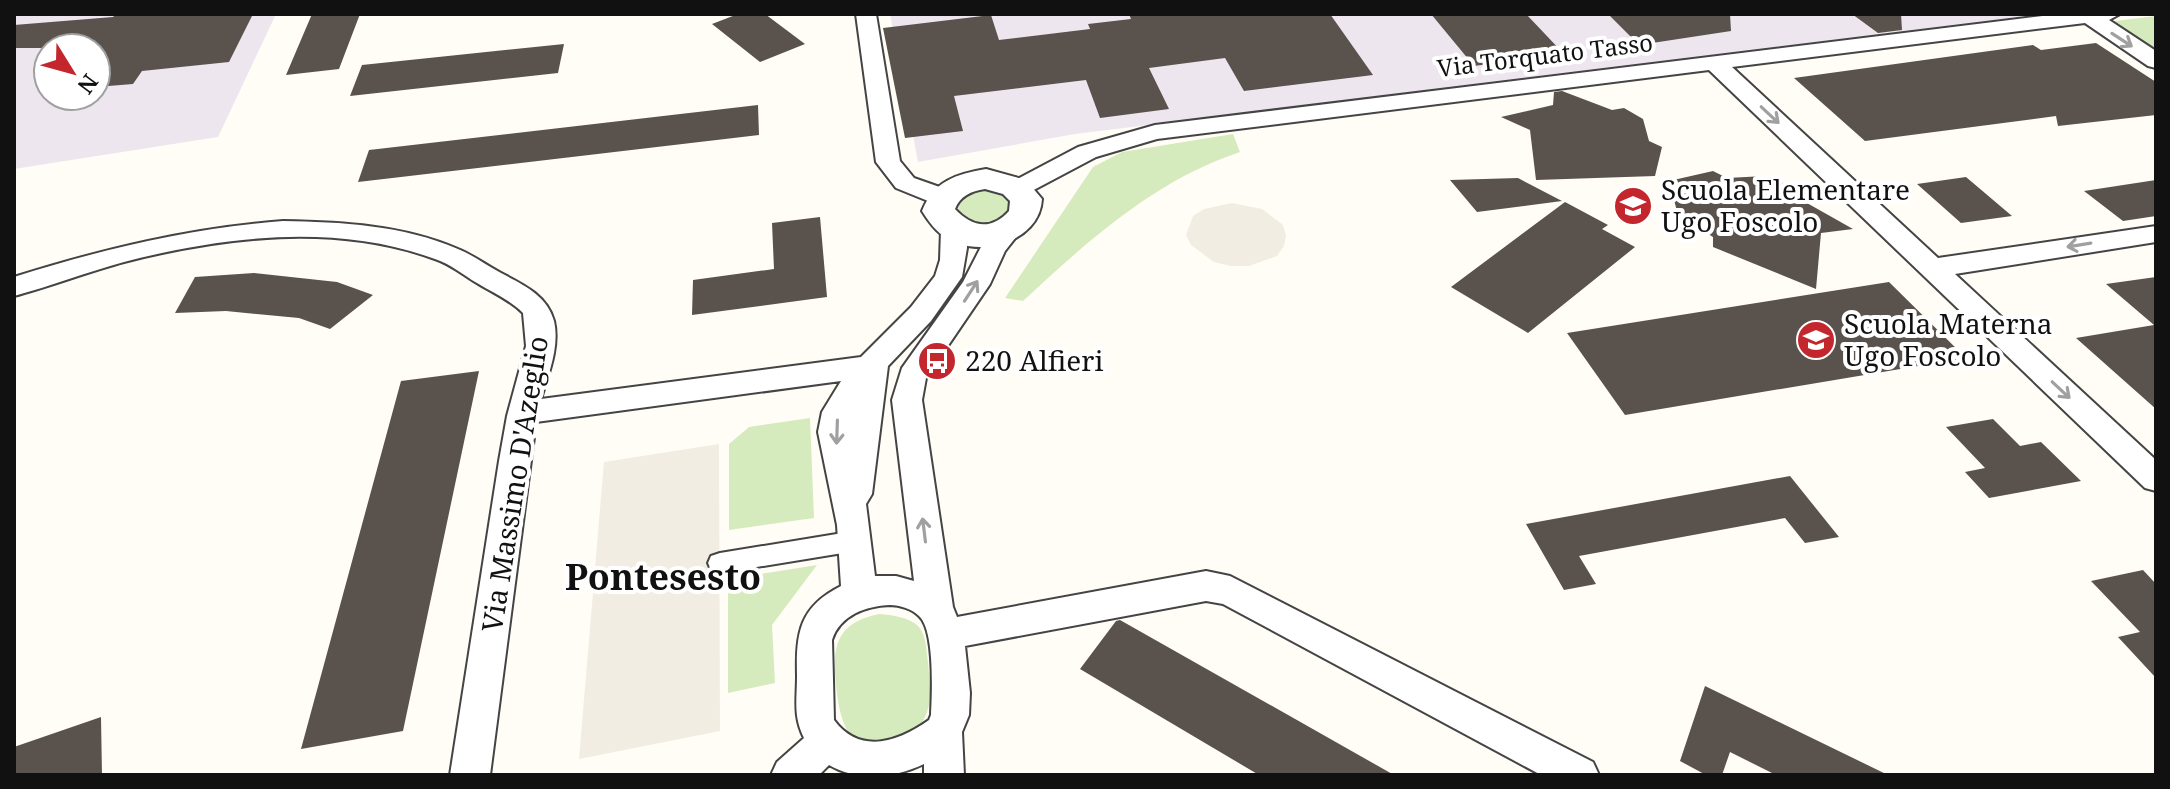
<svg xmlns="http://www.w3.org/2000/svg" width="2170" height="789" font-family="'Noto Serif',serif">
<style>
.industrial{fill:#eee6ef;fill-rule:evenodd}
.green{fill:#d5ebbd}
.plaza{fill:#f1ede2}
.building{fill:#5a524d}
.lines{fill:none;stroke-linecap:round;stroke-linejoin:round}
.pedestrian-casing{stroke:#444;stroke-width:4}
.minor-casing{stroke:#444;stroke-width:4}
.tertiary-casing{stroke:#444;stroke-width:4}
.pedestrian{fill:#fff;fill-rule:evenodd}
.minor{fill:#fff;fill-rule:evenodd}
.tertiary{fill:#fff;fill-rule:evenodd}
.oneway{stroke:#a0a0a0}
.labels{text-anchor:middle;stroke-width:8;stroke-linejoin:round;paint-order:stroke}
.far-street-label{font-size:24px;fill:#111;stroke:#fff}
.poi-label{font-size:28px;fill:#111;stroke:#fff;text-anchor:start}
.street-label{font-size:28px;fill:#111;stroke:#fff}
.district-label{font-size:36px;font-weight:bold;fill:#111;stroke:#fff}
</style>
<rect width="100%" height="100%" fill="#fffdf5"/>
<!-- industrial -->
<path class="industrial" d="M14,14H276L218,137L14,169ZM48,48H96V96H48Z
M890,14H2049L1075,134L918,162Z"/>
<!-- green -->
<path class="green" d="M2156,16V54L2107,22Z
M1233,134L1240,152C1155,180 1088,241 1023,301L1005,298L1093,167L1122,152Z
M986,188L1004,192L1015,207L1000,223L971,224L958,215L957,203L968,193Z
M810,418L814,518L729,530V444L749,427Z
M817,565L772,625L775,683L728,693V579Z
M879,614C892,615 910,617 919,627C927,637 926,650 928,662C929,677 933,697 927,712C915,746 877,746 849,734C840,718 838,703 836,685C832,646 836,623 879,614Z"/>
<!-- plaza -->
<path class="plaza" d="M1232,203L1262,209L1283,225L1286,236L1284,246L1277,256L1249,266H1231L1214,262L1191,245L1186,235L1193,216L1204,209Z
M719,444L720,731L579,759L604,462Z"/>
<!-- building -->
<path class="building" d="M116,14H253L229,62L142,71L133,84L96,87V48H14V25L113,17Z
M312,14H360L339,69L286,75Z
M738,14H765L805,44L760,62L712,24Z
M1129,14H1330L1373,75L1244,91L1225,58L1149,68L1169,109L1100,118L1086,80L954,96L963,131L905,138L883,28L991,15L999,40L1090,29L1088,24L1131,19Z
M1431,14H1526L1564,54L1474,66Z
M1608,14H1730L1731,31L1639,45Z
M1852,14H1901L1902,30L1878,33Z
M2096,43L2156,82V115L2058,126L2056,116L1865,141L1794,78L2033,45L2041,50Z
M564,44L558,73L350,96L362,65Z
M1562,91L1612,110L1624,108L1643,119L1649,141L1662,147L1655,176L1536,180L1530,130L1501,117L1553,105L1554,92Z
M758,105L759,135L358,182L369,150Z
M1713,171L1727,178L1765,176L1791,186V194L1853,229L1821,233L1816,289L1713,247V237L1678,215L1669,181Z
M1966,177L2012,216L1961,223L1917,184Z
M1518,178L1562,201L1477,212L1450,180Z
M2156,180V216L2123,221L2084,191Z
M1565,202L1608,225L1602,229L1635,247L1528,333L1451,287Z
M820,217L827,297L692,315L693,280L774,269L772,223Z
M254,273L337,282L373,295L330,329L299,318L226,311L175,313L195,277Z
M2156,277V409L2076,338L2154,325L2106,284Z
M1889,282L1966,358L1625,415L1567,333Z
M479,371L403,731L301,749L401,381Z
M1993,419L2020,446L2041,442L2081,481L1989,498L1965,472L1985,468L1946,427Z
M1790,476L1839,537L1805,543L1785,518L1579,556L1596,584L1564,590L1526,524Z
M2143,570L2156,584V678L2118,637L2140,632L2091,581Z
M1120,620L1394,775H1259L1080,669L1116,621Z
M1705,686L1888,775H1776L1730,752L1722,775H1706L1680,761Z
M101,717L102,775H14V747Z"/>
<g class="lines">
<!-- pedestrian casing -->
<g class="pedestrian-casing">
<path id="pedestrian" d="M855,531L864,534L867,541L864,548L855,551L720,573L711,570L708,563L711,556L720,553Z"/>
</g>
<!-- minor casing -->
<g class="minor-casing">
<path id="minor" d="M856,14H876L900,161L914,178L951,191L955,197L951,203H933L896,188L876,162Z
M2059,14H2120L2109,20L2156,51V68L2148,66L2085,23L1732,67L1938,258L2156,226V242L1955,274L2156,460V491L2145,488L1709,70L1157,139L1096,157L1028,193H1010L1006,188L1010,183L1078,147L1155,125Z
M283,221C341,222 403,225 458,249C473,255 486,265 501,273C522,284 547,295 554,321C560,347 548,375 541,399L861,357L911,307L935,276L940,260L941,230L945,224L954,222L963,224L967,230V248L962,277L931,321L888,366L872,494L866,504L875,576H896L914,581L892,400L902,368L963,282L984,241L998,226L1007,224L1016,226L1020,232L1005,251L990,284L926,378L922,400L953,607L957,617L1206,571L1230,576L1593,762L1599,775H1541L1223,604L1206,601L965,646L970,693L969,715L962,732L964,775H924V764C895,778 858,782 829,765L819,775H771L777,762L804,738C793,716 797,700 797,676C796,633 799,607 841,586L837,525L818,432L822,412L841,381L536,422L490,775H450L499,461L507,416L526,346L523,313C509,299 493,293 477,283C463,275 451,264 435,259C336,223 225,236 124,262C87,272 51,286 14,296V277C103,249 190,228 283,221ZM890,605C900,605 912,609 919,616C935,630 932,694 931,715L929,720C898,742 860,755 834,720L832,640C840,615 866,606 890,605Z"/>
</g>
<!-- tertiary casing -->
<g class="tertiary-casing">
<path id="tertiary" d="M986,169L1026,180L1042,199C1040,243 975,261 942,235C934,229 927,219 922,211C934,181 956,174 986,169ZM985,189L1003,194L1010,201L1009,211C991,231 972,227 955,209C960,196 971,191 985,189Z"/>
</g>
<!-- pedestrian -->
<use href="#pedestrian" class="pedestrian"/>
<!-- minor -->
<use href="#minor" class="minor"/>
<!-- tertiary -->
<use href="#tertiary" class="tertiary"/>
</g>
<!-- one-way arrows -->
<defs><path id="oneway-shaft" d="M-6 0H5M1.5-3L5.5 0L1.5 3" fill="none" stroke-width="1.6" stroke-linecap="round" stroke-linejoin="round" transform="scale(2)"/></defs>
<g class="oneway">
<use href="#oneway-shaft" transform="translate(2122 40) rotate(33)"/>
<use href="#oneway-shaft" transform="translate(1770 115) rotate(43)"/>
<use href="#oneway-shaft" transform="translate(2079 245) rotate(171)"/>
<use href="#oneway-shaft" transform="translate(971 291) rotate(-57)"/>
<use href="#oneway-shaft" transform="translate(2061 390) rotate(43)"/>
<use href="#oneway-shaft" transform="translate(837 432) rotate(92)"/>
<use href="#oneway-shaft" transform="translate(924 530) rotate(-97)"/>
</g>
<!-- icons -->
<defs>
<g id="school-disc" transform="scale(2)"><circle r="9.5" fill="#c4262e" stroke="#fff"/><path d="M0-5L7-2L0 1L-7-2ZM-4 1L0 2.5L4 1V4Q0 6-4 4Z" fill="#fff"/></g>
<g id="bus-disc" transform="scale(2)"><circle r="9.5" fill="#c4262e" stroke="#fff"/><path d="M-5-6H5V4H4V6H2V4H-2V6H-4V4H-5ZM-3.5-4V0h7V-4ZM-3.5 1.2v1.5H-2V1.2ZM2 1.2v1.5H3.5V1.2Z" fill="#fff"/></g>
</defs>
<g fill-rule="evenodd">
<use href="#school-disc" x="1633" y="206"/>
<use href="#school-disc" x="1816" y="340"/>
<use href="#bus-disc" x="937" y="361"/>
</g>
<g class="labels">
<!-- far-street labels -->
<g class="far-street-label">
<text transform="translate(1545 56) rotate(-7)" y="8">Via Torquato Tasso</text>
</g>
<!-- poi labels -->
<g class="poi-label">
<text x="1661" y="200">Scuola Elementare<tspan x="1661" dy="32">Ugo Foscolo</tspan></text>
<text x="1844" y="334">Scuola Materna<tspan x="1844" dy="32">Ugo Foscolo</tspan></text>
<text x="965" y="371">220 Alfieri</text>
</g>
<!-- street labels -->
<g class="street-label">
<text transform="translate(515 484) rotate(-81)" y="10">Via Massimo D'Azeglio</text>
</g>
<!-- district labels -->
<g class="district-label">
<text x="663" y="590">Pontesesto</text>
</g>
</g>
<!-- border -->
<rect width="2170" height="789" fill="none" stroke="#111111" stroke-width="32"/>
<!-- north arrow -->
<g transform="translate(72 72) rotate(127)"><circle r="38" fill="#ffffff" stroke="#a0a0a0" stroke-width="2"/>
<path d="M0-6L14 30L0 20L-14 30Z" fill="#c4262e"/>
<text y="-12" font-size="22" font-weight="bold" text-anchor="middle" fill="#111111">N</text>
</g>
</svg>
